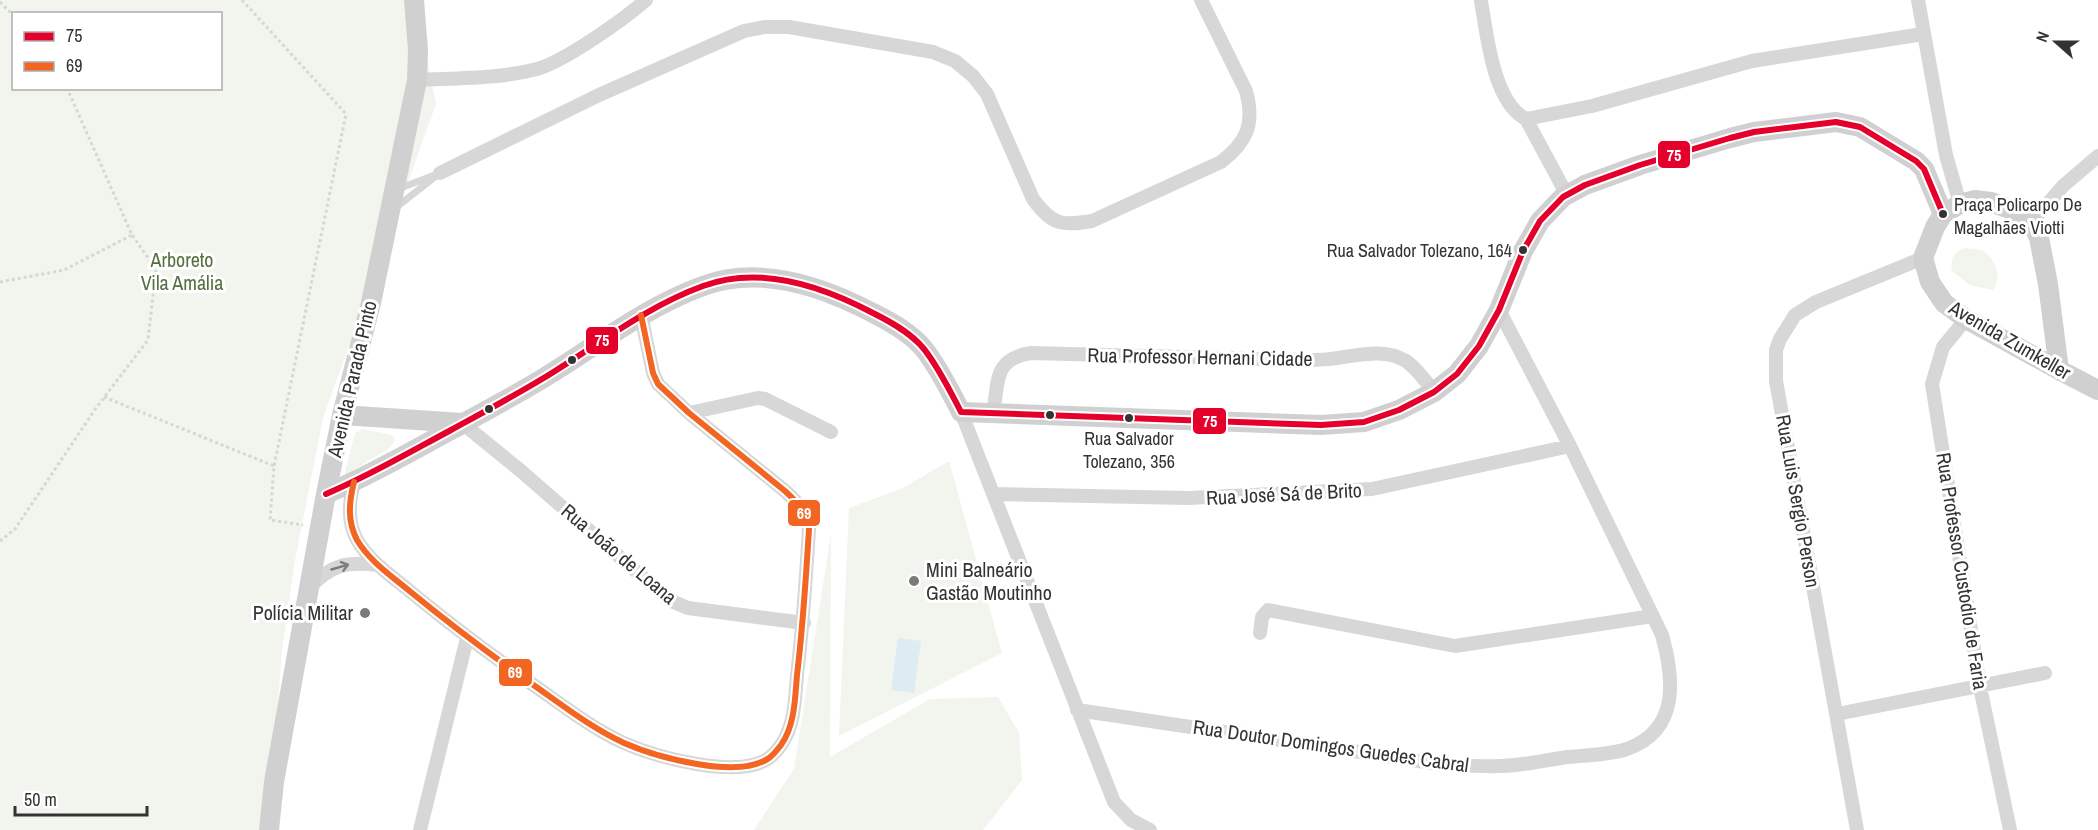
<svg xmlns="http://www.w3.org/2000/svg" width="2098" height="830" font-family="'Archivo Narrow',sans-serif">
<style>
.green{fill:#f1f5ed;fill-rule:evenodd}
.water{fill:#ddebf3}
.lines{fill:none;stroke-linecap:round;stroke-linejoin:round}
.path{stroke:#d6d6d6;stroke-width:3;stroke-dasharray:3 3;stroke-linecap:butt}
.lane{stroke:#d7d7d7;stroke-width:7}
.street{stroke:#d7d7d7;stroke-width:14}
.secondary{stroke:#d0d0d0;stroke-width:20}
.bus-1-casing{stroke:#fff;stroke-width:10}
.bus-2-casing{stroke:#fff;stroke-width:10}
.bus-1{stroke:#e4002b;stroke-width:6}
.bus-2{stroke:#f26522;stroke-width:6}
.oneway{stroke:#7d7d7d}
.bus-dot{fill:#333;stroke:#fff;stroke-width:2}
.poi-dot{fill:#7a7a7a;stroke:#fff;stroke-width:2}
.labels{text-anchor:middle;stroke-width:6;stroke-linejoin:round;paint-order:stroke}
.bus-label{font-size:18px;fill:#333;stroke:#fff;text-anchor:start}
.park-label{font-size:20px;fill:#56703f;stroke:#fff}
.street-label{font-size:20px;fill:#333;stroke:#fff}
.poi-label{font-size:20px;fill:#333;stroke:#fff;text-anchor:start}
.line-badge{stroke:#fff;stroke-width:2}
.badge-label{font-size:16px;text-anchor:middle;font-weight:bold;fill:#fff}
</style>
<rect width="100%" height="100%" fill="#fff"/>
<!-- green -->
<path class="green" d="M0,0H416L436,104L323,418L295,560L282,651L268,830H0ZM14,14H220V88H14Z
M1965,248L1982,250C1995,259 2003,276 1993,290L1970,285L1952,271C1950,260 1954,251 1965,248Z
M363,429L392,435L395,440L391,447L347,474L345,472L355,433Z
M949,461L1002,653L839,736L849,508L903,488Z
M831,534L830,757L930,699L998,697L1019,733L1022,780L983,830H754L794,769Z"/>
<!-- water -->
<path class="water" d="M898,638L921,641L914,693L891,690Z"/>
<g class="lines">
<!-- path -->
<path class="path" d="M242,0L346,114L274,466L270,520L303,525
M0,2L14,16
M0,282L64,270L132,235L67,88
M104,397L274,466
M0,541L15,529L96,408L148,340L156,269L132,235"/>
<!-- lane -->
<path class="lane" d="M394,209L440,173L398,189"/>
<!-- street -->
<path class="street" d="M1918,0L1946,155L1960,204
M1481,1C1487,35 1493,102 1526,119
M417,80C457,78 499,79 537,69C565,61 623,20 646,0
M440,173L599,95L744,31L764,27H789L933,52L955,61L973,76L987,94L1033,199C1052,225 1061,226 1092,221L1221,162C1247,142 1255,124 1246,91L1201,0
M1567,195L1526,119L1592,106L1752,61L1923,34
M2032,222L2063,186L2098,156
M1966,319L1943,347L1932,384L1980,687L2010,830
M961,412L1114,802L1131,820L1150,830
M689,413L758,398L765,399L831,432
M993,413C999,381 993,359 1031,353L1305,360C1315,360 1327,360 1337,358C1360,355 1385,348 1406,361C1417,369 1426,381 1434,392
M462,423L521,471L669,600L688,608L804,623
M354,482C349,502 347,521 357,540C370,562 393,577 412,593C451,625 491,655 532,684C561,704 591,728 624,743C656,757 738,780 769,758C773,755 778,749 781,745C795,725 795,698 797,675C803,626 806,578 809,529C806,511 798,503 785,491L689,413L658,384L653,373L641,315
M993,494L1188,498L1372,489L1570,446
M310,587C331,565 347,561 377,565
M1260,633L1262,617L1268,610L1455,646L1653,616
M1077,710L1439,764C1459,765 1479,767 1499,766C1522,766 1545,760 1568,757C1587,755 1609,755 1627,749C1680,730 1674,678 1662,635L1570,446L1499,310
M1837,714L2045,673
M420,830L467,638
M1857,830L1776,381V350L1780,339L1795,315L1816,302L1923,258"/>
<!-- secondary -->
<path class="secondary" d="M2059,370L2048,284L2039,238L2032,222L2018,212L1991,202L1975,200L1960,204L1943,214L1935,227L1923,258L1930,282L1944,303L1966,319L2059,370L2098,390
M342,415L462,423
M326,494C369,476 410,452 451,430C482,413 512,397 542,379C595,347 645,307 703,286C759,265 822,286 873,313C891,322 911,333 924,349C939,368 950,391 961,412L1321,425L1364,422L1399,410L1434,392L1457,374L1479,346L1499,310L1523,251L1540,221L1563,197L1585,185L1640,165L1730,138L1754,132L1836,122L1860,127L1916,161L1924,169L1943,214
M269,830L274,782L326,494L342,415L371,303L417,80L418,50L414,0"/>
<!-- bus-1 casing -->
<g class="bus-1-casing">
<path id="bus-1" d="M326,494C369,476 410,452 451,430C482,413 512,397 542,379C595,347 645,307 703,286C759,265 822,286 873,313C891,322 911,333 924,349C939,368 950,391 961,412L1321,425L1364,422L1399,410L1434,392L1457,374L1479,346L1499,310L1523,251L1540,221L1563,197L1585,185L1640,165L1730,138L1754,132L1836,122L1860,127L1916,161L1924,169L1943,214"/>
</g>
<!-- bus-2 casing -->
<g class="bus-2-casing">
<path id="bus-2" d="M354,482C349,502 347,521 357,540C370,562 393,577 412,593C451,625 491,655 532,684C561,704 591,728 624,743C656,757 738,780 769,758C773,755 778,749 781,745C795,725 795,698 797,675C803,626 806,578 809,529C806,511 798,503 785,491L689,413L658,384L653,373L641,315"/>
</g>
<!-- bus-1 -->
<use href="#bus-1" class="bus-1"/>
<!-- bus-2 -->
<use href="#bus-2" class="bus-2"/>
</g>
<!-- one-way arrows -->
<defs><path id="oneway-shaft" d="M-6 0H5M1.5-3L5.5 0L1.5 3" fill="none" stroke-width="1.6" stroke-linecap="round" stroke-linejoin="round" transform="scale(1.5)"/></defs>
<use class="oneway" href="#oneway-shaft" transform="translate(340 567) rotate(-16)"/>
<!-- markers -->
<g class="bus-dot">
<circle cx="1943" cy="214" r="5"/>
<circle cx="1523" cy="250" r="5"/>
<circle cx="572" cy="360" r="5"/>
<circle cx="489" cy="409" r="5"/>
<circle cx="1050" cy="415" r="5"/>
<circle cx="1129" cy="418" r="5"/>
</g>
<g class="poi-dot">
<circle cx="914" cy="581" r="6"/>
<circle cx="365" cy="613" r="6"/>
</g>
<g class="labels">
<!-- bus labels -->
<g class="bus-label">
<text x="1954" y="211">Praça Policarpo De<tspan x="1954" dy="23">Magalhães Viotti</tspan></text>
<text x="1512" y="257" text-anchor="end">Rua Salvador Tolezano, 164</text>
<text x="1129" y="445" text-anchor="middle">Rua Salvador<tspan x="1129" dy="23">Tolezano, 356</tspan></text>
</g>
<!-- park labels -->
<g class="park-label">
<text x="182" y="267">Arboreto<tspan x="182" dy="23">Vila Amália</tspan></text>
</g>
<!-- street labels -->
<g class="street-label">
<text transform="translate(2010 340) rotate(30)" y="7">Avenida Zumkeller</text>
<text transform="translate(1200 357) rotate(1)" y="7">Rua Professor Hernani Cidade</text>
<text transform="translate(352 379) rotate(-77)" y="7">Avenida Parada Pinto</text>
<text transform="translate(1284 494) rotate(-3)" y="7">Rua José Sá de Brito</text>
<text transform="translate(1798 501) rotate(80)" y="7">Rua Luis Sergio Person</text>
<text transform="translate(619 554) rotate(40)" y="7">Rua João de Loana</text>
<text transform="translate(1962 571) rotate(81)" y="7">Rua Professor Custodio de Faria</text>
<text transform="translate(1331 746) rotate(8)" y="7">Rua Doutor Domingos Guedes Cabral</text>
</g>
<!-- poi labels -->
<g class="poi-label">
<text x="926" y="577">Mini Balneário<tspan x="926" dy="23">Gastão Moutinho</tspan></text>
<text x="353" y="620" text-anchor="end">Polícia Militar</text>
</g>
</g>
<g class="line-badge">
<rect x="1657" y="140" width="34" height="29" rx="6" fill="#e4002b"/>
<rect x="585" y="326" width="34" height="29" rx="6" fill="#e4002b"/>
<rect x="1192" y="407" width="35" height="28" rx="6" fill="#e4002b"/>
<rect x="787" y="499" width="34" height="28" rx="6" fill="#f26522"/>
<rect x="498" y="658" width="35" height="29" rx="6" fill="#f26522"/>
</g>
<g class="badge-label">
<text x="1674" y="161">75</text>
<text x="602" y="346">75</text>
<text x="1210" y="427">75</text>
<text x="804" y="519">69</text>
<text x="515" y="678">69</text>
</g>
<!-- legend -->
<rect x="12" y="12" width="210" height="78" fill="#ffffff" stroke="#adadad" stroke-width="1.5"/>
<rect x="24" y="32" width="30" height="9" fill="#e4002b" stroke="#adadad" stroke-width="1.5"/>
<text x="66" y="42" font-size="18" fill="#333333">75</text>
<rect x="24" y="62" width="30" height="9" fill="#f26522" stroke="#adadad" stroke-width="1.5"/>
<text x="66" y="72" font-size="18" fill="#333333">69</text>
<!-- north arrow -->
<g transform="translate(2056 42) rotate(291)" stroke="#ffffff" stroke-width="4.5" paint-order="stroke">
<path d="M0-4.5L10 22L0 15L-10 22Z" fill="#333333"/>
<text y="-9" font-size="16" font-weight="bold" text-anchor="middle" fill="#333333">N</text>
</g>
<!-- scale -->
<path d="M15 806v9h132v-9" fill="none" stroke="#333333" stroke-width="3"/>
<text x="24" y="806" font-size="18" fill="#333333" stroke="#ffffff" stroke-width="4.5" paint-order="stroke">50 m</text>
</svg>
